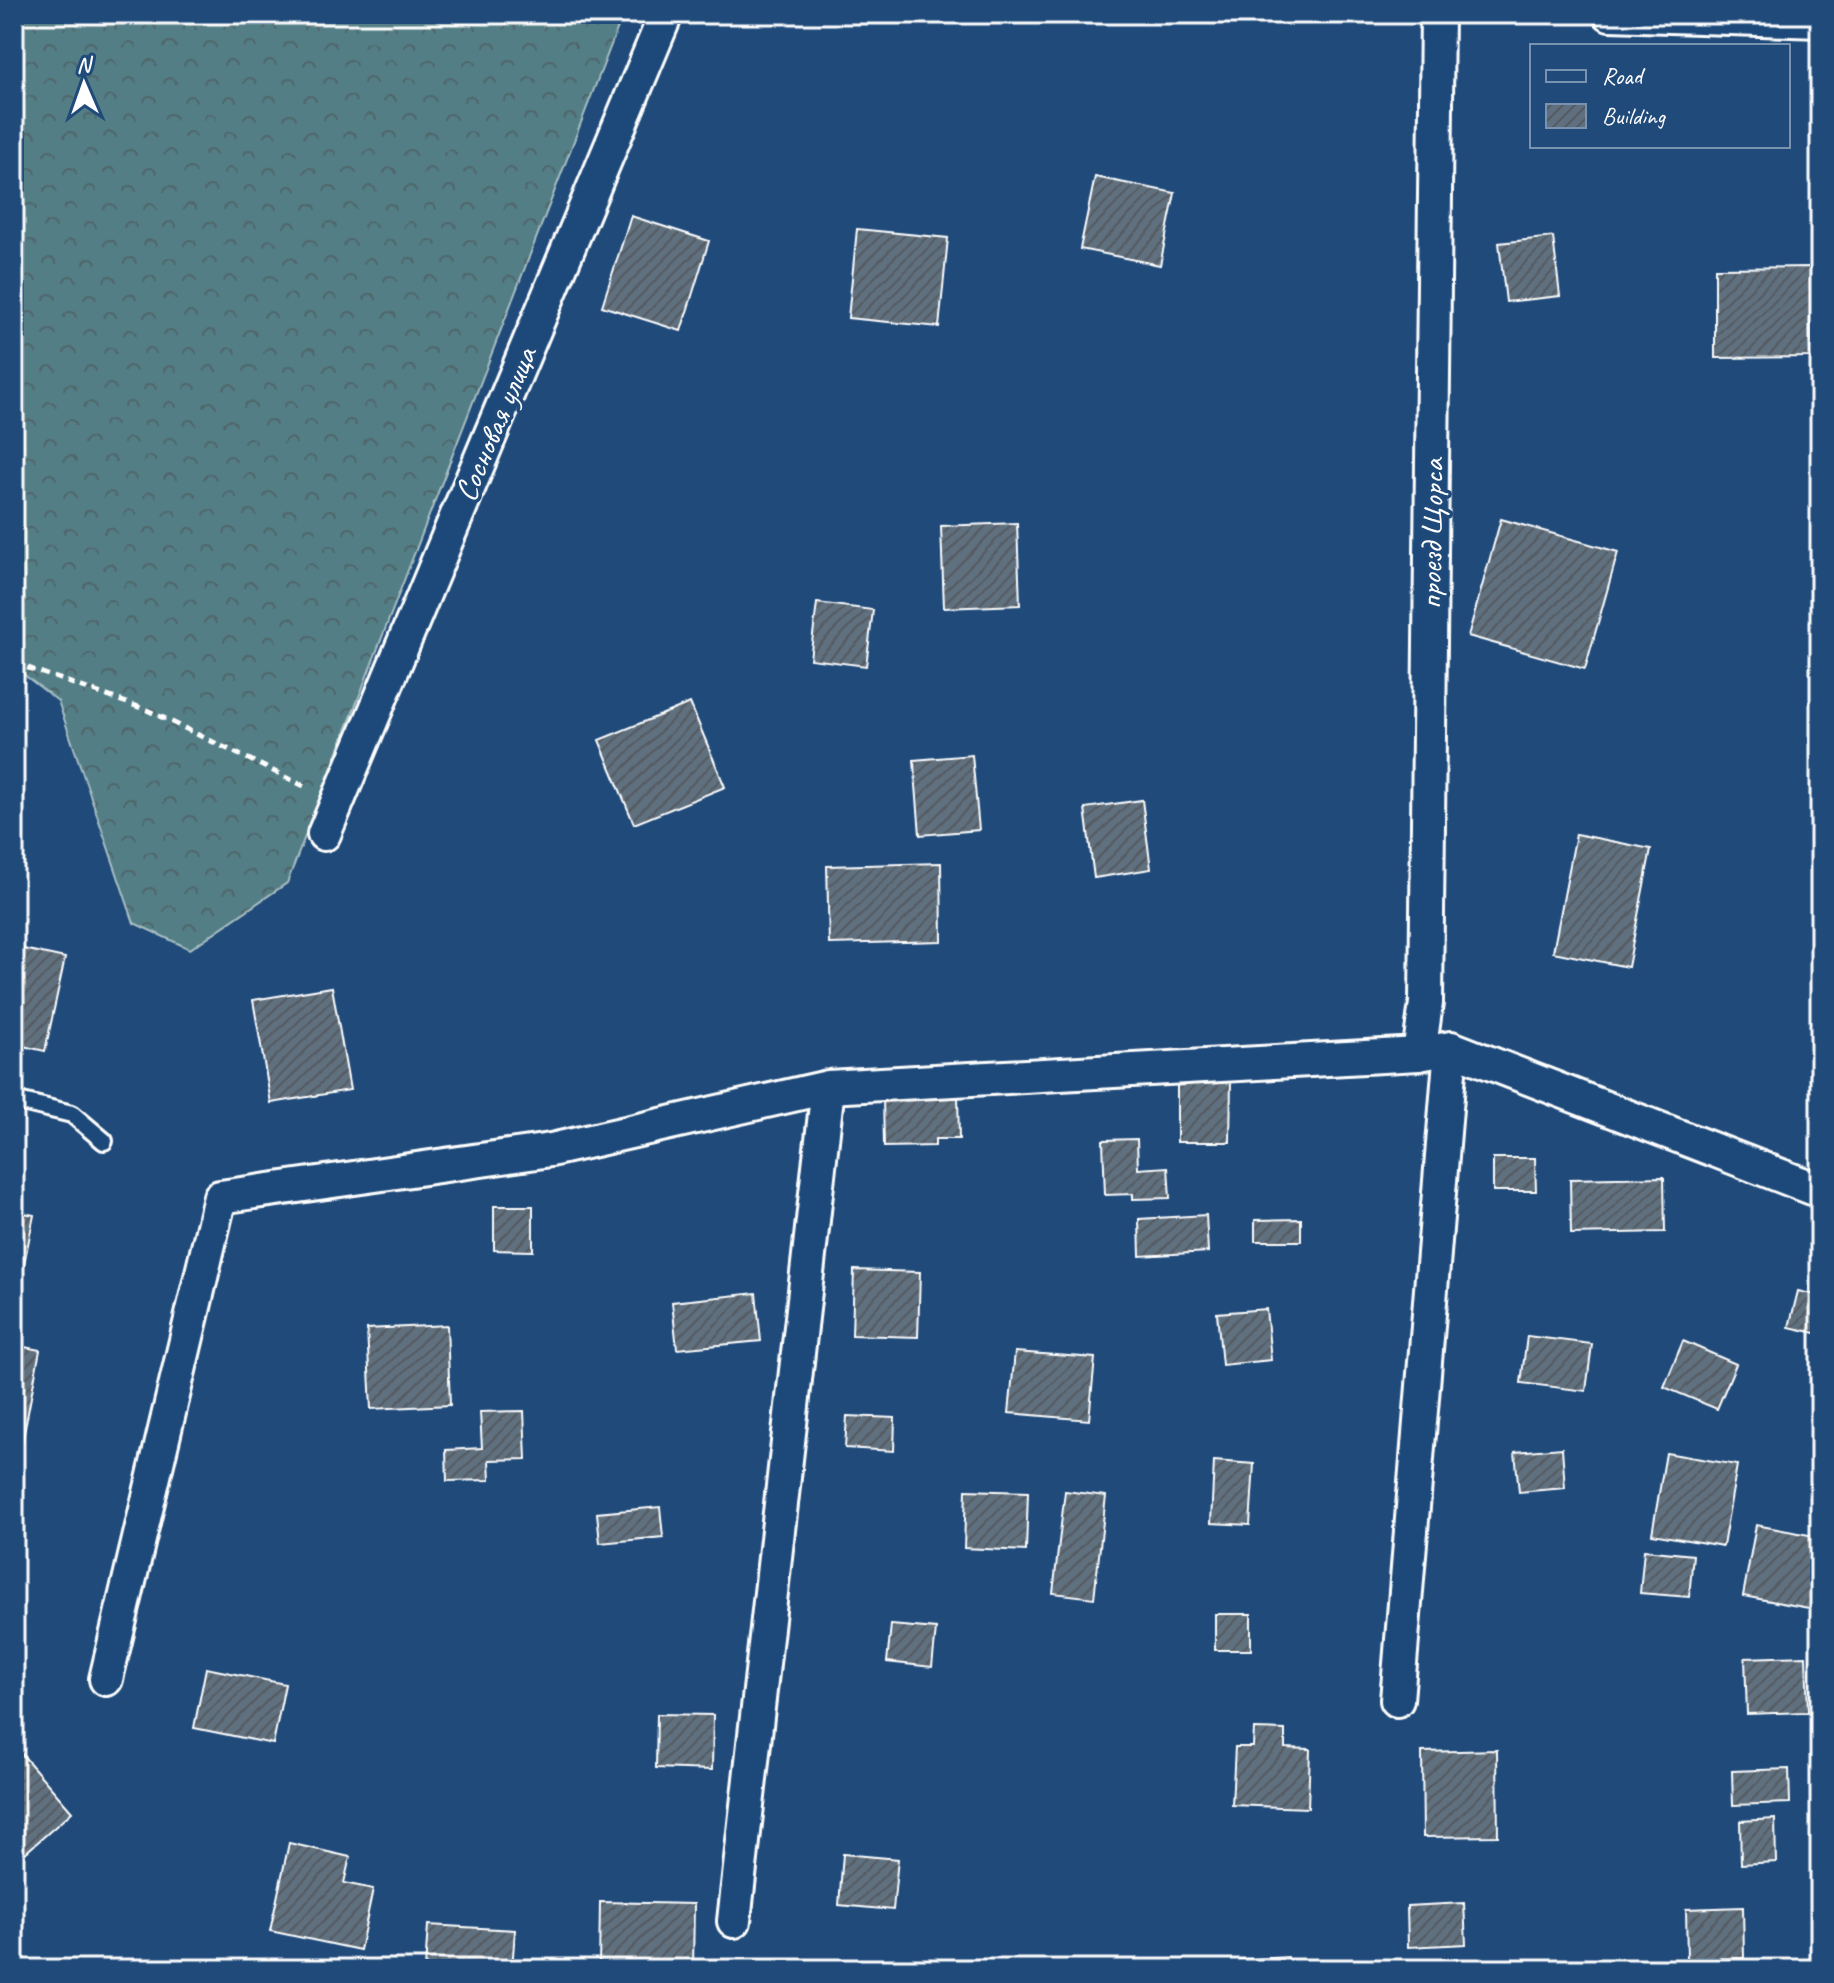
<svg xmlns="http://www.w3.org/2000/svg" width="1834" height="1983" font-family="Caveat,sans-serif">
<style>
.forest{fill:url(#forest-crowns);stroke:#a9bec2;stroke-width:2}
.building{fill:url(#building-hatch);stroke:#fff;stroke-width:2}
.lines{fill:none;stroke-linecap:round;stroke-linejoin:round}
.lane-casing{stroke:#fff;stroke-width:22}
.street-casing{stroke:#fff;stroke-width:38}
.path{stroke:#fff;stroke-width:5;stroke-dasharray:8 6;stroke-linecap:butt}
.lane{stroke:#1f4a7a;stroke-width:16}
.street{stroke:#1f4a7a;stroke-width:32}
.labels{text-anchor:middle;stroke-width:7;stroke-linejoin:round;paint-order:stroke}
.street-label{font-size:32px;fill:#fff;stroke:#1f4a7a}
</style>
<defs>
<pattern id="forest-crowns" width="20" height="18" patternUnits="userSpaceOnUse" patternTransform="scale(2)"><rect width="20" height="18" fill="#537e86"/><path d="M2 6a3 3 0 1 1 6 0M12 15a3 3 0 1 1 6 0" fill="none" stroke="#506569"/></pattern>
<pattern id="building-hatch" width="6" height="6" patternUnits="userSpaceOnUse" patternTransform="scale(2)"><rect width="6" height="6" fill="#5f6f7f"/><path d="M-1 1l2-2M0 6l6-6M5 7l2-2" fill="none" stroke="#545a60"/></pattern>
</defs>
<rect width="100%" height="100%" fill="#1f4a7a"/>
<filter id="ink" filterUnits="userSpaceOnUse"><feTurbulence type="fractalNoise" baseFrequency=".0125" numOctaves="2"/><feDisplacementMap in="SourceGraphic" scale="16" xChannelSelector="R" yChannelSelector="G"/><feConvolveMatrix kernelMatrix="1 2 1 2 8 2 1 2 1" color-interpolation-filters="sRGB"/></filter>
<g filter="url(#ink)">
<!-- forest -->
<path class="forest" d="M14,14H623L287,883L190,949L134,923L58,701L14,667Z"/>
<!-- building -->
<path class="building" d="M1095,177L1175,193L1160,265L1080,249Z
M631,216L709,241L681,331L602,306Z
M857,229L948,238L939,327L848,318Z
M1553,237L1560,296L1506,302L1499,243Z
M1810,267L1811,357L1715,358V268Z
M1501,519L1618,552L1585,669L1468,636Z
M1017,523L1020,605L944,608L941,526Z
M817,603L873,610L866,666L810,659Z
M690,703L725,787L634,824L599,740Z
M972,755L979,830L920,835L914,760Z
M1142,800L1151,869L1094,878L1085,808Z
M1576,834L1651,849L1628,967L1553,952Z
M941,863L942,941L829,944L827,866Z
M14,947L65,958L45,1051L14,1044Z
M332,987L350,1090L271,1103L253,1000Z
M1177,1078H1231L1230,1142H1177Z
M958,1095L959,1139H935V1146L884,1147L883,1096Z
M1137,1139L1138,1169L1168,1167L1170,1198L1133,1199V1194L1105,1195L1103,1140Z
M1493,1158H1535L1536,1191H1493Z
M1664,1177L1665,1232L1571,1234L1570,1179Z
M494,1206H533V1251L494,1250Z
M14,1211L34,1215L18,1293L14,1292Z
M1206,1215L1208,1252L1140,1256L1139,1219Z
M1301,1219V1241H1255V1220Z
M854,1270L920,1272L918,1337L852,1335Z
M1798,1291L1820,1296V1334L1789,1327Z
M756,1293L761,1341L677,1349L672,1302Z
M1266,1309L1271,1360L1222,1365L1217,1313Z
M447,1325L450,1405L371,1409L367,1329Z
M1527,1336L1592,1344L1586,1391L1521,1383Z
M1683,1341L1736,1364L1717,1409L1664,1387Z
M14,1345L40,1350L22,1444L14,1442Z
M1015,1352L1095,1358L1089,1420L1009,1413Z
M524,1411L526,1459L489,1460L490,1480L447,1481L446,1450L482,1448L480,1412Z
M847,1416L895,1418L894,1451L845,1448Z
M1562,1448L1565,1488L1519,1492L1515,1452Z
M1666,1453L1737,1465L1723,1546L1652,1534Z
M1214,1461L1254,1464L1250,1525L1211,1523Z
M966,1490L1028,1492L1026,1551L964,1548Z
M1065,1491L1106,1496L1094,1598L1053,1593Z
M660,1507L663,1537L600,1543L597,1513Z
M1756,1525L1820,1537V1610L1743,1596Z
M1644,1550L1693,1555L1689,1597L1640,1593Z
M1215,1614H1251V1650H1215Z
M891,1625L936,1629L932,1667L887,1662Z
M1806,1656L1808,1712L1747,1714L1745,1658Z
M206,1668L285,1684L273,1744L194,1728Z
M657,1714L713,1715L712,1770L656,1768Z
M1254,1729L1285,1730V1748L1310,1749L1308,1808L1232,1805L1235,1747H1253Z
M14,1745L72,1812L24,1854L14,1843Z
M1497,1750L1498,1836L1423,1837L1422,1752Z
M1789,1769L1790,1803L1733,1805L1732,1771Z
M1775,1819L1776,1862L1741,1864L1740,1821Z
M289,1843L350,1857L344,1883L373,1889L360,1950L270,1931Z
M843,1854L898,1859L893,1910L839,1905Z
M600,1902L694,1904L693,1969H599Z
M1464,1903L1466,1944L1408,1947L1407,1906Z
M1743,1907L1744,1958L1687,1960L1686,1909Z
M428,1925L515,1930L512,1969H425Z
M1288,1957L1289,1969H1240L1239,1960Z"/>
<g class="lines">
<!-- lane casing -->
<g class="lane-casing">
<path id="lane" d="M14,1100L72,1114L104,1141"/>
</g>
<!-- street casing -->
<g class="street-casing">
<path id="street" d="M1610,14L1820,21
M324,834L666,14
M1419,1054L1426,1003L1437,14
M106,1679L220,1197L551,1150L828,1087L1419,1054L1451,1048L1820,1191
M1397,1700L1451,1048
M734,1921L828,1087"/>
</g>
<!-- path -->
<path class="path" d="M14,663L147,710L304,786"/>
<!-- lane -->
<use href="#lane" class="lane"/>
<!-- street -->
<use href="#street" class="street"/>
</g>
</g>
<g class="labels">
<!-- street labels -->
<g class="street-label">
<text transform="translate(495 424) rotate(-67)" y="11">Сосновая улица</text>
<text transform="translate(1431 534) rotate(-89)" y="11">проезд Щорса</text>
</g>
</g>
<!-- margin -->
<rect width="1834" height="1983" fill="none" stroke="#1f4a7a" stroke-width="48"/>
<rect x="24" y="24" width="1786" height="1935" fill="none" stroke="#fff" stroke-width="3" filter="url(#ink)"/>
<!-- legend -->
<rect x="1530" y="44" width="260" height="104" fill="#1f4a7a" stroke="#7992af" stroke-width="2"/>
<rect x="1546" y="70" width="40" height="12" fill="#1f4a7a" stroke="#7992af" stroke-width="2"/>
<text x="1602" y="84" font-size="24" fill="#ffffff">Road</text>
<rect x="1546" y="104" width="40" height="24" fill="url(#building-hatch)" stroke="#7992af" stroke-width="2"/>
<text x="1602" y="124" font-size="24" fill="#ffffff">Building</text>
<!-- north arrow -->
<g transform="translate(84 84) rotate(358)" stroke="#1f4a7a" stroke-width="6" paint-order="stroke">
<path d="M0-6L14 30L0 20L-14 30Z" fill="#ffffff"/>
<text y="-12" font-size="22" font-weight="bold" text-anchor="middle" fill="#ffffff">N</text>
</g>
</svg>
